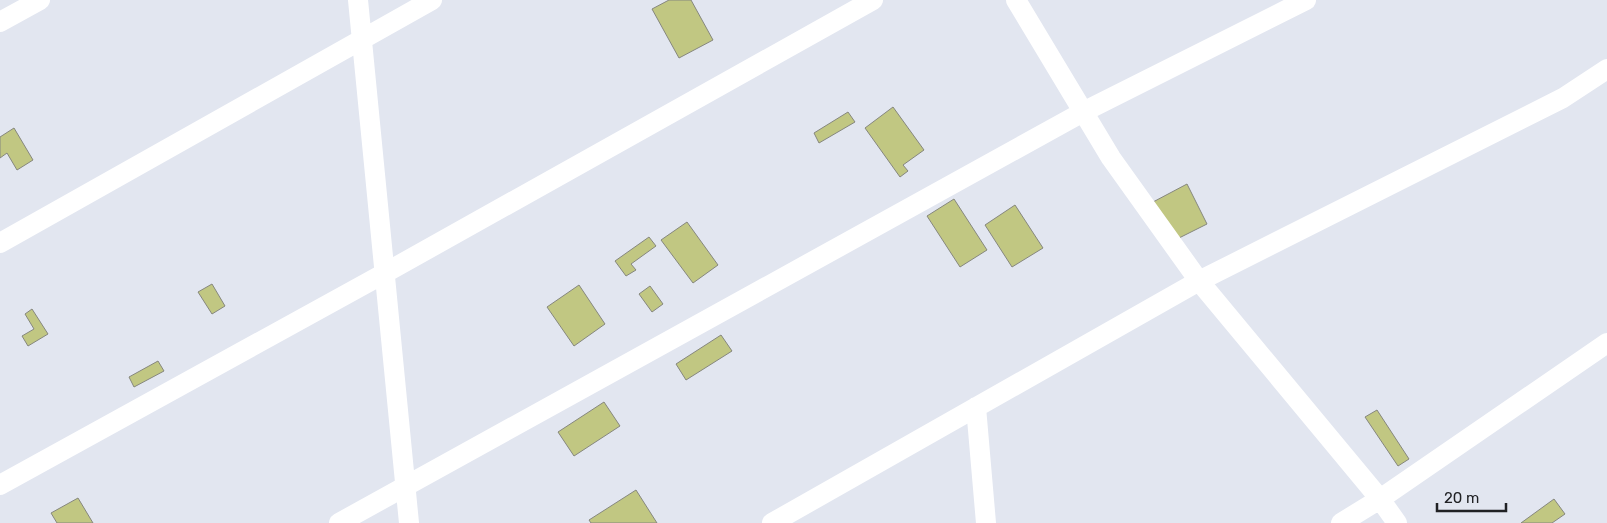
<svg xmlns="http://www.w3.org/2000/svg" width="1607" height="523" font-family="Rubik,sans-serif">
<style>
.building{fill:#c1c782;stroke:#86877e}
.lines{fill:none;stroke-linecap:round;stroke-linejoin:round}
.street{stroke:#fff;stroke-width:20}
</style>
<rect width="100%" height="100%" fill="#e2e6f0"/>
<!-- building -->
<path class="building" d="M669,0H691L713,40L679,58L652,9Z
M893,107L924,150L903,165L908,171L900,177L865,128Z
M848,112L855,122L819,143L814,133Z
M14,128L33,160L17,170L7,153L0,158V137Z
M1187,184L1207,224L1173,241L1153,202Z
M954,199L987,250L960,267L927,216Z
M1015,205L1043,248L1012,267L985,225Z
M687,222L718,265L693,283L661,240Z
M649,237L656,246L631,264L636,270L626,276L615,261Z
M212,284L225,306L212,314L198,292Z
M579,285L605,324L574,346L547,307Z
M650,286L663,304L652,312L639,294Z
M32,309L48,334L28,346L22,336L34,329L25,314Z
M721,335L732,351L686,380L676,364Z
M158,361L164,371L134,387L129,377Z
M604,402L620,426L574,456L558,432Z
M1377,410L1409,459L1398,466L1365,417Z
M636,490L657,523H591L589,520Z
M78,498L93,523H57L51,513Z
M1554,499L1565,514L1552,523H1521Z"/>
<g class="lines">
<!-- street -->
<path class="street" d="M358,0L409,523
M1016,0L1111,158L1199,281L1380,499L1397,523
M0,22L40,0
M0,243L432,0
M976,407L986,523
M0,485L385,273L873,0
M339,523L1083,112L1306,0
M772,523L1199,281L1563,98L1607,69
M1341,523L1380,499L1607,343"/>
</g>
<!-- scale -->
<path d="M1437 503v8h69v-8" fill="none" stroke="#202124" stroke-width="2.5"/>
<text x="1444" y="503" font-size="15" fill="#202124" stroke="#e2e6f0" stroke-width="4" paint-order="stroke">20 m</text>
</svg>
